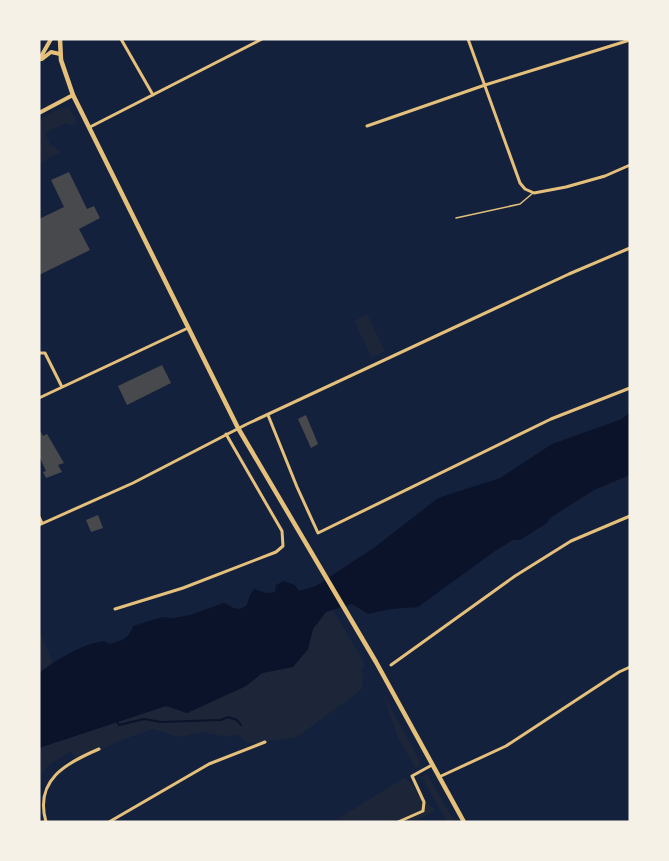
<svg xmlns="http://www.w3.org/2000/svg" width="669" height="861" font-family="Helvetica,sans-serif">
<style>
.green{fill:#1d2539}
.water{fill:#0b132b}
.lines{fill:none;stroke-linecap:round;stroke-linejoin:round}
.stream{stroke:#0b132b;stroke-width:2}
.building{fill:#48494c}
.service{stroke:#e5c07b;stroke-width:1.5}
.minor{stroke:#e5c07b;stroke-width:3}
.tertiary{stroke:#e5c07b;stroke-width:4}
.secondary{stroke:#e5c07b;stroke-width:4.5}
</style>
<rect width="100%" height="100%" fill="#14213d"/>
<!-- green -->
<path class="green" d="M69,107L77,122L71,125L66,123L45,133L50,144L61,152L39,163V119L61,108Z
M367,314L385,351L372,358L354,321Z
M333,610L365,664L361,670L364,676L361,690L297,737L248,744L237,734L226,737L202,732L178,737L153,729L119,741L77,762L71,751L49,765L41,775L42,785H39V748L166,706L188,713L246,686L262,673L293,667L308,649L313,629L326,612Z
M39,630L53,663L39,673Z
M383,694L419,759L420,765L416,769L398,738Z
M427,774L455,822H447L422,777Z
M405,777L435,811L414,822H333Z"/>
<!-- water -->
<path class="water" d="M630,412V475L594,490L550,518L547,523L520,540H513L495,551L418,607L391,609L368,614L352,604L326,612L313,629L308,649L293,667L262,673L246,686L187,713L166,706L39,748V673C58,659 81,644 104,641L110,644C121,641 130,638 133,626L162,617L173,618L190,615L224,603C234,607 236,613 247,605L249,597L254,589L266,593L275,592L276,585L284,581L295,585L299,591L316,586L375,547L438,498L500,478L552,444L622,419Z"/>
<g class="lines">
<!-- stream -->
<path class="stream" d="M116,720L119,725L144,719L161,722L221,720L228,717L237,720L241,725"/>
</g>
<!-- building -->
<path class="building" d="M69,172L87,209L94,206L100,218L79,229L90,250L39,275V219L64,207L51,180Z
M162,365L171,383L127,405L118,386Z
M306,415L318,444L311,448L298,419Z
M39,429L43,436L47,434L64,463L58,465L62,472L46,478L43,472L46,471L39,456Z
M98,515L103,528L91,532L86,520Z"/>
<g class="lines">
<!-- service -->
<path class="service" d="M456,218L520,204L533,193"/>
<!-- minor -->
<path class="minor" d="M121,39L153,95
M468,39L520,183L525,189L534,193L566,187L605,176L630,165
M367,126L485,85L630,40
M90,127L262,39
M39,353H45L62,387
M39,398L188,328
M268,415L297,487L318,533L551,419L630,388
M39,517L42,523
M39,525L133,483L247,424L569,274L630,248
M115,609L183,588L276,552L283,546L282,531L226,434
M391,665L515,576L571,541L630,516
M439,777L506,746L619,672L630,667
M46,822C34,780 66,763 99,749
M109,822L209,764L265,742
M398,822L423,811L424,802L412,776L432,765"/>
<!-- tertiary -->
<path class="tertiary" d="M42,59L51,52L60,54
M39,60L51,39
M39,113L73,95"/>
<!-- secondary -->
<path class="secondary" d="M60,39L61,60L73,95L238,428L376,662L464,822"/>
</g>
<!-- border -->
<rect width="669" height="861" fill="none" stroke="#f6f1e7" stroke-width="81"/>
</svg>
